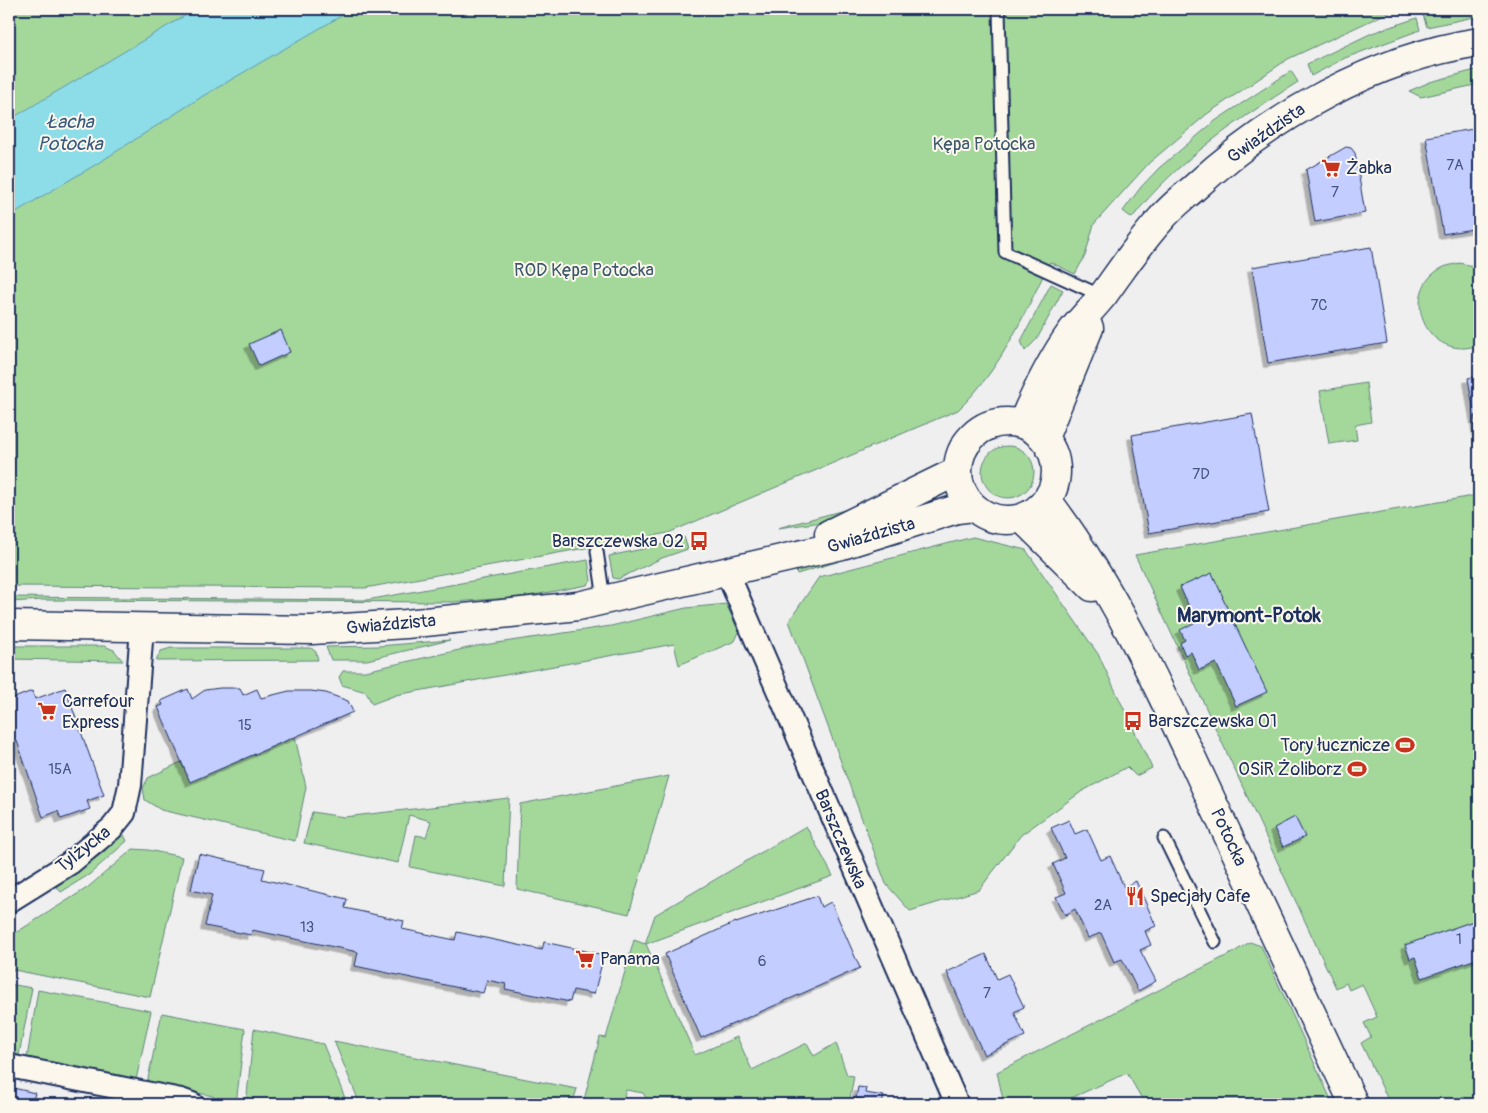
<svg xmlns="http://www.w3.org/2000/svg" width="1488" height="1113" font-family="Pangolin,sans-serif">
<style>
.green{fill:#a4d89a;stroke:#60847c}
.water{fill:#8ddde8;stroke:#5f97b1}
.building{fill:#c4cdff;stroke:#1b2f5e;filter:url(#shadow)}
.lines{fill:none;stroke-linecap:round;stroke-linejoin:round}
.lane-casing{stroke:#1b2f5e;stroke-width:15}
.street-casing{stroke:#1b2f5e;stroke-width:26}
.secondary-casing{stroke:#1b2f5e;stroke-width:31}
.lane{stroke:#fbf7ec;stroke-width:11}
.street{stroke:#fbf7ec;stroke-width:22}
.secondary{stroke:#fbf7ec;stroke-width:28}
.labels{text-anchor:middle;stroke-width:4;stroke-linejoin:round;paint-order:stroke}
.number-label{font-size:15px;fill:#455686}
.street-label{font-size:18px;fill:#1b2f5e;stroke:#fbf7ec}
.park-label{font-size:18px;fill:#3d596d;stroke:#fbf7ec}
.poi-label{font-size:18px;fill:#1b2f5e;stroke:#fbf7ec;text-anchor:start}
.water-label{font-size:19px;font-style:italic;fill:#385a80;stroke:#fbf7ec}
.quarter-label{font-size:20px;font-weight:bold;fill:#1b2f5e;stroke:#fbf7ec}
</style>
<defs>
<filter id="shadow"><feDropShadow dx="-4.5" dy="4.5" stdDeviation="0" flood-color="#0004"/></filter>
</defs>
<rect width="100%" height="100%" fill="#f0eff0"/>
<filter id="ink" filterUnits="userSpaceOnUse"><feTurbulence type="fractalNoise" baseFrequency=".02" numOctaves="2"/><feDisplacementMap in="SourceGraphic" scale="10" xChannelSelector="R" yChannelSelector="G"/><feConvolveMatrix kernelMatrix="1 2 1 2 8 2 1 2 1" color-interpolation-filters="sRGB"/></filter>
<g filter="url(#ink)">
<!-- green -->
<path class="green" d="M9,9H1402L1387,13L1288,59L1207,114L1149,163L1094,224L1085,256L1075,274L1050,262C1023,316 1002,368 958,410L668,533L365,588L9,586Z
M1455,9H1479V16L1427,27L1423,15Z
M1417,18L1420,30L1345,58L1311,76L1307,64L1372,33Z
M1479,69V84L1421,97L1409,91L1430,82Z
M1291,71L1298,82C1238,120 1176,161 1132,218L1123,211L1141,187L1159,168L1215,121Z
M1459,263L1479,267V345C1475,346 1469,348 1464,348C1418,349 1403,285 1444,267C1448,265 1454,265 1459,263Z
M1051,284L1063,290L1037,339L1025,351L1021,341Z
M1366,383L1371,422L1355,425L1357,440L1329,444L1320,391Z
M982 472a26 26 0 1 1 52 0a26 26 0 1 1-52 0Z
M1479,495V1104H1390L1361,1043L1371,1037L1364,1023L1377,1017L1362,984L1349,990L1346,983L1336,988L1135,555Z
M870,503L843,516L822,522L778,528Z
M906,534L909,540L797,574L796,571Z
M684,537L688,549L662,558L618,579L613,578L609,556L657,546Z
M973,537L1026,550L1098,654L1152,768L1136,776L1127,767L1081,792L1021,835L979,890L910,911L886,884L789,621L819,577Z
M588,560L591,581L587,585L523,597L453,602L43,600L9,602V597L367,600Z
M726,604L739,632L735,641L679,665L674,644L396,695L372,704L366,692L342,685L339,677L343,671H365L477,646L611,626L686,608Z
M450,640L367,660H331L326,647L379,646Z
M9,646H104L114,650L123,661L9,659Z
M171,648H311L316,652L318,660L156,661L161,651Z
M295,737L306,787L295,841L161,810L145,800L143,788L148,778L181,762L190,781Z
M669,776L629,914L517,889L520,804Z
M509,798L505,886L410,867L416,835L426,837L431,821L409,815L398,863L304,843L312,812L344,817Z
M806,826L833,876L646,944L695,1055L737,1037L752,1070L807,1043L814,1056L836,1043L847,1075L854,1076L849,1104H650L643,1093L626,1090L622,1104H583L600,1037L606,1038L634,940L645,944L655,915Z
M119,833H123L127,841L90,874L61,892L56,886L104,852Z
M133,849L148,850L182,857L150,997L9,969V937L87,888Z
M1250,942L1261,946L1333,1104H1145L1127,1073L1058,1104H1004L997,1072L1234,952Z
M9,984L32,988L19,1055L9,1052Z
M38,990L151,1011L136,1080L27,1058Z
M162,1013L245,1029L236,1104H217L213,1096L147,1083Z
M254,1029L323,1044L345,1098L330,1104H246Z
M334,1041L577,1089L572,1104H360Z"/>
<!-- water -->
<path class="water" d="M196,9H353L203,96L100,162L9,216V120Z"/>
<!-- building -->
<path class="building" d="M1479,128V228L1443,234L1426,137Z
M1346,147L1351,148L1355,153L1365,213L1315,222L1306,170Z
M1371,247L1387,343L1268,363L1252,267Z
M281,330L290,352L259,366L249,344Z
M1479,376V444L1468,378Z
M1252,414L1269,512L1149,533L1132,435Z
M1212,573L1223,597H1222L1267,692L1236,706L1216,663L1199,670L1191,652L1185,655L1180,643L1185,640L1180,630L1196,622L1180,587Z
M65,688L104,795L87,801L90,809L61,819L58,811L43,817L17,741L9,743V700L32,691L35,699Z
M220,688H240L243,695L257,689L261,698L289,691H311L326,693L348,701L353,712L190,782L158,707L163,705L161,701L188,689L192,699L205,690Z
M1295,817L1305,837L1283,847L1274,828Z
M1069,820L1075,834L1087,829L1101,860L1110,856L1124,887L1136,881L1156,926L1145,931L1151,945L1140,950L1156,981L1138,991L1122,959L1114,962L1101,933L1088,938L1075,909L1065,915L1056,897L1066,893L1053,864L1065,858L1051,828Z
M199,854L265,869L262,879L347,899L345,908L404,921L402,929L455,940L457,932L542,950L544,942L604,955L594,994L573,990L570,1002L505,989L506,984L487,980L483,993L355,966L358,952L252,930L251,935L205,926L212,895L191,890Z
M817,896L821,907L831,902L860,968L701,1038L665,954L736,922V923Z
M1479,919V958L1422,978L1415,957L1410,959L1405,945Z
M986,954L997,979L1008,974L1024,1007L1014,1012L1025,1036L984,1055L947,972Z
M9,1087L35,1093L32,1104H36H9Z
M858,1087L866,1088L865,1093L884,1096L882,1104H864L865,1100L856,1098Z"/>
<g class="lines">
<!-- lane casing -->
<g class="lane-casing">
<path id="lane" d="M999,9L1005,252L1102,296
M597,551L604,599
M1164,838L1215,942"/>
</g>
<!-- street casing -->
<g class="street-casing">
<path id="street" d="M727,572L957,1104
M9,901L70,863L112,828L124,813L130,785L142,628
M9,1066L181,1100L192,1104"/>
</g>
<!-- secondary casing -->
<g class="secondary-casing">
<path id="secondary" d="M958 471a49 49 0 1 1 98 0a49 49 0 1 1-98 0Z
M1022,424C1035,394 1050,362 1070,334C1080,320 1093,308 1104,294C1122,269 1140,242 1161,219C1171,207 1183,198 1194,188C1272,116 1374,58 1479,42
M1044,438L1089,328
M1047,500C1119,595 1167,705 1217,812C1263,910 1309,1007 1354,1104
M1022,518L1092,587
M829,534L958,471
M9,625L312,630L406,624L578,606L842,545L957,509L973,507"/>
</g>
<!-- lane -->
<use href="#lane" class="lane"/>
<!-- street -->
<use href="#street" class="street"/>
<!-- secondary -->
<use href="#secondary" class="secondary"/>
</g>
</g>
<!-- icons -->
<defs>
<g id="supermarket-bare" transform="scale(1.5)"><path d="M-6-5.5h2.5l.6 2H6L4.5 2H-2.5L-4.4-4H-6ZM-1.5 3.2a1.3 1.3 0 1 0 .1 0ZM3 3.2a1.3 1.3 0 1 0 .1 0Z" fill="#c8321e" stroke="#fbf7ec" stroke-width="2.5" paint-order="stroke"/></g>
<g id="bus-bare" transform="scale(1.5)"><path d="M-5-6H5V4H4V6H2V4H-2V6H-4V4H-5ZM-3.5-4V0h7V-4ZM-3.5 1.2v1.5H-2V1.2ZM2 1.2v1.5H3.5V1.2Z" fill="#c8321e" stroke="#fbf7ec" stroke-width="2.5" paint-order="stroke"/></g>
<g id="stadium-bare" transform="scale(1.5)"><path d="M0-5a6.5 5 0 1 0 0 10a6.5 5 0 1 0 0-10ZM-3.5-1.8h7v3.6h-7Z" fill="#c8321e" stroke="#fbf7ec" stroke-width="2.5" paint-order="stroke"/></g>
<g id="restaurant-bare" transform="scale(1.5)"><path d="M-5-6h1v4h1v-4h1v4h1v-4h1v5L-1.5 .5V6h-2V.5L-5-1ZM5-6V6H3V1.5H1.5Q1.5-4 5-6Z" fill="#c8321e" stroke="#fbf7ec" stroke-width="2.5" paint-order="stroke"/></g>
</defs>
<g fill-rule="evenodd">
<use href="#supermarket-bare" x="1331" y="168"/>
<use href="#bus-bare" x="699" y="541"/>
<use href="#supermarket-bare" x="47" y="711"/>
<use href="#bus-bare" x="1133" y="721"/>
<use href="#stadium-bare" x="1405" y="745"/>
<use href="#stadium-bare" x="1357" y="769"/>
<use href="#restaurant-bare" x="1135" y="896"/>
<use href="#supermarket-bare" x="585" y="959"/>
</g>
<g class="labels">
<!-- number labels -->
<g class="number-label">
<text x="1455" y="170">7A</text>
<text x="1335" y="197">7</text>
<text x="1319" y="310">7C</text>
<text x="1201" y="479">7D</text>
<text x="245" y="730">15</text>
<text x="60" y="774">15A</text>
<text x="1103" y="910">2A</text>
<text x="307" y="932">13</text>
<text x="1459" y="944">1</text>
<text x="762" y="966">6</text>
<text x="987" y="998">7</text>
</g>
<!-- street labels -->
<g class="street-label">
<text transform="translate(1266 133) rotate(-35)" y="6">Gwiaździsta</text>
<text transform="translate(871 535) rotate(-16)" y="6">Gwiaździsta</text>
<text transform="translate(391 624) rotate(-5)" y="6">Gwiaździsta</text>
<text transform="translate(1229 837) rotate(65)" y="6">Potocka</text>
<text transform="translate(841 839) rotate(67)" y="6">Barszczewska</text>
<text transform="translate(83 849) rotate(-38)" y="6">Tylżycka</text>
</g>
<!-- park labels -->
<g class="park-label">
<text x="984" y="150">Kępa Potocka</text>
<text x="584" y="276">ROD Kępa Potocka</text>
</g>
<!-- poi labels -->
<g class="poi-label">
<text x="1346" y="174">Żabka</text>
<text x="684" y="547" text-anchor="end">Barszczewska 02</text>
<text x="62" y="707">Carrefour<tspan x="62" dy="21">Express</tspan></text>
<text x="1148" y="727">Barszczewska 01</text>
<text x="1390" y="751" text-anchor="end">Tory łucznicze</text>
<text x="1342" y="775" text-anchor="end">OSiR Żoliborz</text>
<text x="1150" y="902">Specjały Cafe</text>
<text x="600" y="965">Panama</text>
</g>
<!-- water labels -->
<g class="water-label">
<text x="70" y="128">Łacha<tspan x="70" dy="22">Potocka</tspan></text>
</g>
<!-- quarter labels -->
<g class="quarter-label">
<text x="1249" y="622">Marymont-Potok</text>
</g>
</g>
<!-- margin -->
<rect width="1488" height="1113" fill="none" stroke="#fbf7ec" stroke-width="30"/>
<rect x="15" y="15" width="1458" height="1083" fill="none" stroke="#1b2f5e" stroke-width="2" filter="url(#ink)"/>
</svg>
